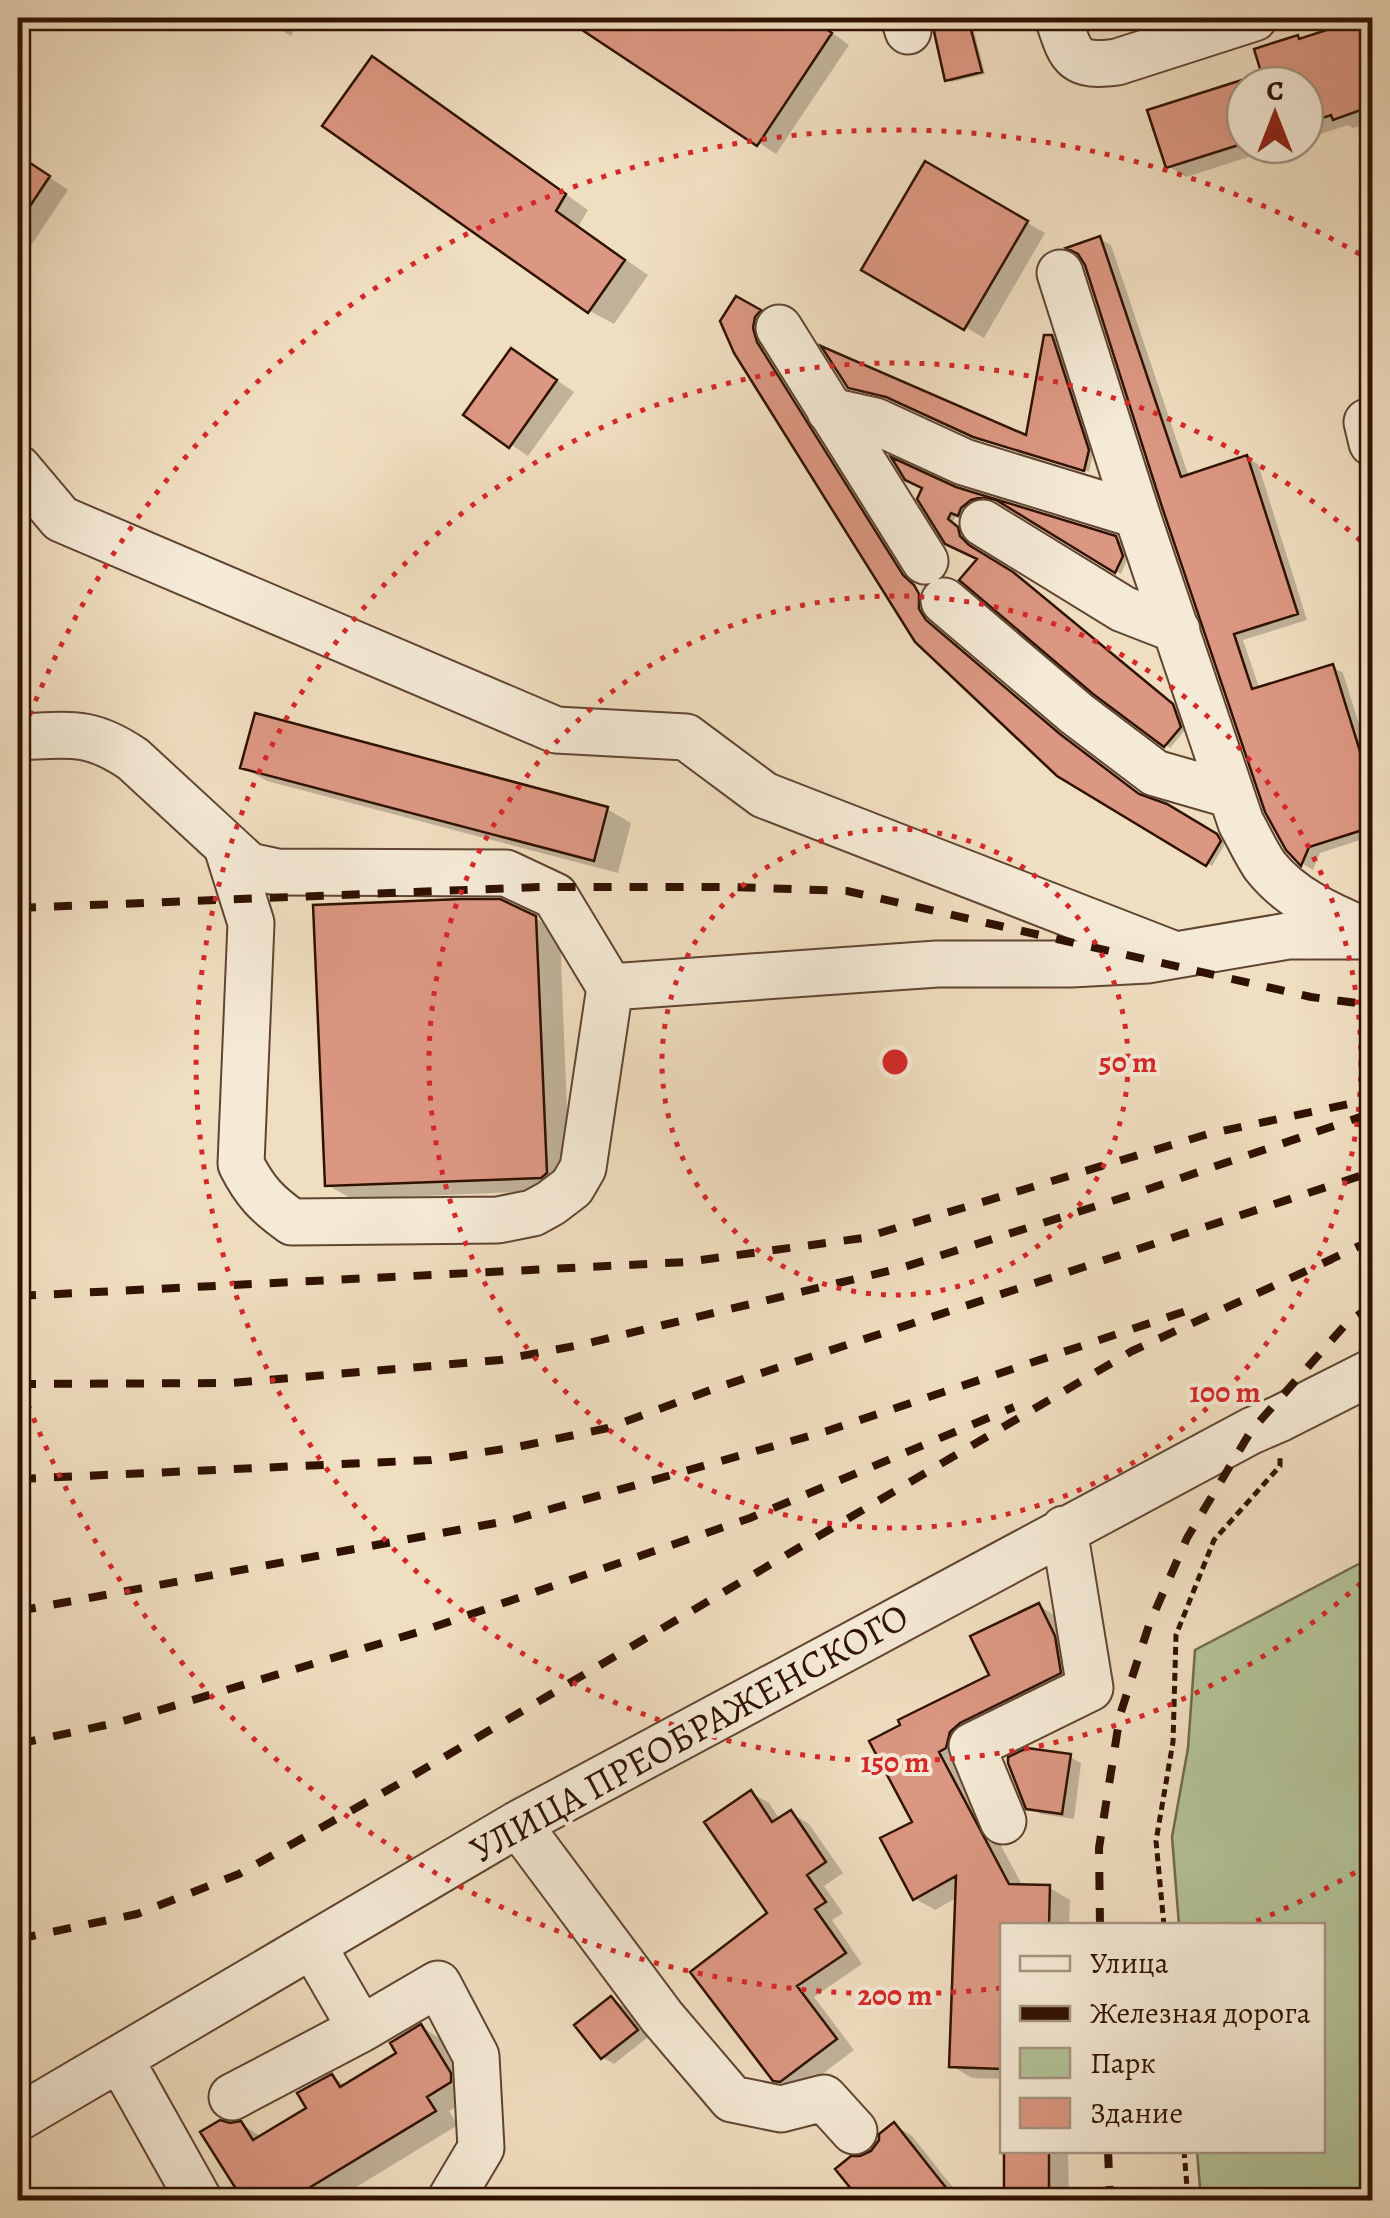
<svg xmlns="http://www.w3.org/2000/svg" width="1390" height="2218" font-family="Alegreya,serif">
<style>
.green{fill:#b3c297;stroke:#726a4c;stroke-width:2.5}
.shadow{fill:#0003}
.building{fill:#dc9782;stroke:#301202;stroke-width:2.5}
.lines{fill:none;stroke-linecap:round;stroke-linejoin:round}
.minor-casing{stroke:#604532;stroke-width:49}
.path{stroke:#301202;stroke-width:5;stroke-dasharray:8 5;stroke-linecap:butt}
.minor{stroke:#f5ead6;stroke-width:45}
.rail{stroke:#301202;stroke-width:8;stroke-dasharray:18 18;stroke-linecap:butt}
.ring{fill:none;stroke:#d62828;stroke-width:5;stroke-dasharray:5 10}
.labels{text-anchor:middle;stroke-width:8;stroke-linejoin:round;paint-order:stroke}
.street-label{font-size:38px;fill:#301202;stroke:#f5ead6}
.centre{fill:#d62828;stroke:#f5ead6;stroke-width:5}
.ring-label{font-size:30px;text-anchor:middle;font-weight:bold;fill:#d62828;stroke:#f5ead6;stroke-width:8;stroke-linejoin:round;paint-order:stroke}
</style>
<rect width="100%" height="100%" fill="#f0dec0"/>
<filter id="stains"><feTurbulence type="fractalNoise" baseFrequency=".002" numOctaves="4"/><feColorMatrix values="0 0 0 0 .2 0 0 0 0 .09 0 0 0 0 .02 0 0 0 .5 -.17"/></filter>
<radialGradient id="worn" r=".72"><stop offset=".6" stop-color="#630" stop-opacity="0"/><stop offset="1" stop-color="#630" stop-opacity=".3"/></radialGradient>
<!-- green -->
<path class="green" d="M1372,1557V2200H1201L1197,2151L1322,2150V1926L1179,1925L1172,1837L1188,1748L1195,1650Z"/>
<!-- shadow -->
<path class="shadow" d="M260,18H302L291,36Z
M569,18H812L849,45L776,154Z
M934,18H971L985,74L952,82L947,80Z
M1372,18V122L1353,128L1348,125L1305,139V85H1245V145H1286L1186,177L1168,166L1150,112L1265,76L1298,38L1303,41Z
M396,73L588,210L578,227L648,275L614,324L590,311L325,125Z
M18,156L68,190L18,265Z
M926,164L1045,233L984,338L865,269Z
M1100,239L1111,245L1189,477L1247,458L1258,464L1307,620L1243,640L1260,690L1332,667L1343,673L1372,766V836L1320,853L1313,870L1303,864L1288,849Z
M736,299L764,315L760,319L757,332L761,347L908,581L924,598L923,614L931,626L1065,740L1141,797L1166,806L1222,840L1225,844L1212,866L1058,774L917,641L736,352Z
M1052,338L1057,341L1093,454L1089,472L981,439L828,352L1028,439Z
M530,362L574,392L528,456L467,415Z
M955,489L987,499L977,501L966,511L964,517L957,514L952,523L962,532L965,542L975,551L1019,578L1178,709L1185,730L1170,748L920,499Z
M1011,506L1121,542L1127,560L1121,574Z
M256,716L607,809L631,823L618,873L267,781L243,767Z
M535,918L560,933L570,1187L566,1190L352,1199L327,1185Z
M1039,1606L1059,1618L1080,1684L957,1763L1023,1887L1050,1888L1070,1900L1069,1926H1002V2079L972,2078L952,2066L958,1897L935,1910L914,1898L915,1823L873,1742L993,1676Z
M1070,1757L1081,1763L1074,1819L1041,1814L1028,1807Z
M751,1793L769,1803L780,1820L791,1813L809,1824L843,1873L824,1886L843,1913L832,1920L862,1964L814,1997L854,2050L800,2091L775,2079L770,1914Z
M611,1999L623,2006L648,2037L614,2064L602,2057Z
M421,2027L445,2041L474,2096L449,2111L458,2125L335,2200H246L204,2132L240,2124L263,2137L309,2108L332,2077L347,2086L399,2054Z
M894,2125L912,2136L963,2200H863L838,2169L873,2153Z
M1006,2150H1068L1069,2200H1013L1006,2196Z"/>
<!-- building -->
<path class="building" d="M564,18H810L832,33L757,146Z
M931,18H968L982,72L945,81Z
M1364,18H1372V106L1333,120L1331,115L1305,124V85H1265L1254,49L1298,35L1299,39Z
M372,56L566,194L556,211L625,260L588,313L322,126Z
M1245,79V143L1166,168L1147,110Z
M18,155L50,176L18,224Z
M925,161L1028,221L964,330L861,270Z
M1100,236L1181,477L1247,455L1298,614L1234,634L1252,689L1333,664L1372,790V827L1309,847L1301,866L1286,850L1265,812L1162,507L1085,265L1078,254L1066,248Z
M736,296L761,310L755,317L753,328L757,342L903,575L914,585L919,594V609L926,620L1060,734L1139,794L1167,804L1217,834L1221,841L1206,866L1057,776L915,642L734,353L720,321Z
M1044,335H1052L1089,450L1084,471L973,437L886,397L848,388L821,346L1026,435Z
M511,348L557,380L509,448L463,415Z
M891,457L956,487L1116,536L1123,556L1115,573L996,500L983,497L971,500L961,508L958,516L951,513L948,519L958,527L960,536L969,545L1013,572L1173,704L1181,727L1164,747L1093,694L959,580L977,559L945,544L917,499L922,488L905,480Z
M255,713L608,807L594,861L240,768Z
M462,899H500L536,916L547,1173L541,1178L325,1186L313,905Z
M1039,1603L1055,1636L1061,1673L960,1723L950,1732L946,1748L939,1752L1009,1884L1050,1885L1049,1926H1002V2069L949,2067L956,1876L913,1900L880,1838L912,1822L869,1741L900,1725L898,1720L989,1675L970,1636Z
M1027,1748L1071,1754L1062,1814L1026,1809L1008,1763V1757Z
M751,1790L772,1822L791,1810L826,1862L807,1875L826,1902L815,1909L846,1953L797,1986L837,2039L780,2082L773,2081L690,1972L767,1913L704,1822Z
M611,1996L638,2030L601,2059L574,2025Z
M421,2024L451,2073V2082L427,2097L436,2111L289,2200H243L200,2132L220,2120L230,2123L241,2121L253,2140L306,2108L297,2093L332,2074L340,2087L396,2053L390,2043Z
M894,2122L939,2179L956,2200H860L835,2169L851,2156H860L871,2151L879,2140V2134Z
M1004,2150H1049V2198H1004Z"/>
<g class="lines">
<!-- minor casing -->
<g class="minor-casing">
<path id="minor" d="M904,18L908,31
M1058,18C1071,56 1072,68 1117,62L1254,18
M1060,273L1137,515L1241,823C1249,837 1256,853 1265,866C1290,898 1329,916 1366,931
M779,328L925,561
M830,411L875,421L964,462L1137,515
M1372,421L1367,422L1372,443
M18,468L61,519L556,730L686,737L764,795L1168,952
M983,523L1123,609L1177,630
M944,601L1077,714L1155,773L1231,795
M18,737C68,735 89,729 133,759L249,866L277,872L506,873L555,896L610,987L937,964H1071L1147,960L1288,936H1372
M227,847L251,923L241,1164C255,1192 267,1204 292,1222L498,1220L533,1213L551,1203L572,1187L583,1168L610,987
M1003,1821L972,1746L1090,1688L1064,1529
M518,1824L662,2017L732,2099L781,2109L824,2098L854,2131
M313,1946L361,2029L438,1984L476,2056L481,2148L450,2200
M120,2059L199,2200
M232,2097L361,2029
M18,2118L518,1824L1251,1431L1281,1418L1372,1372"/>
</g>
<!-- path -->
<path class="path" d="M1164,1926L1156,1841L1173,1742L1176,1635L1214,1540L1280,1466V1458
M1184,2150L1188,2200"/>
<!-- minor -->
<use href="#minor" class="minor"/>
<!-- rail -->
<path class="rail" d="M18,908L539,887H731L847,891L1311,997L1372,1005
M1323,1263L1372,1240
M18,1296L686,1262L863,1238L1208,1134L1372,1099
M18,1384L232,1383L500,1360L580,1345L901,1268L1128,1196L1372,1113
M18,1479L431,1460L517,1447L608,1428L716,1388L1372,1172
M18,1611L512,1520L827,1431L1195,1308
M18,1744L120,1722L425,1630L750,1518L1014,1407
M1100,1926L1099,1848L1120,1715L1149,1625L1187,1538L1251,1431L1346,1324L1372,1305
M18,1939L137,1914L239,1874L402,1782L1132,1351L1332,1259
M1108,2150L1110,2200"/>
</g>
<!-- distance rings -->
<g class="ring">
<circle cx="895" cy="1062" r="233"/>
<circle cx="895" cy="1062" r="466"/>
<path d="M1372 1573A699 699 0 1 1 1372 551"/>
<path d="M1368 1865A932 932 0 0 1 1252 1923M1001 1988A932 932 0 0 1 19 1381M19 743A932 932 0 0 1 1368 259"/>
</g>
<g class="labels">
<!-- street labels -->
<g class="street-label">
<text transform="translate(689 1733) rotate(-29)" y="13">УЛИЦА ПРЕОБРАЖЕНСКОГО</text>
</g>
</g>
<circle cx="895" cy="1062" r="15" class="centre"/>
<g class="ring-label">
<text x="1128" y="1072">50 m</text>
<text x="1225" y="1402">100 m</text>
<text x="895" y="1772">150 m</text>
<text x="895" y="2005">200 m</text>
</g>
<!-- margin -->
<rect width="1390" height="2218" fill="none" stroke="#f0dec0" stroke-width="60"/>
<rect x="20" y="20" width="1350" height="2178" fill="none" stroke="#301202" stroke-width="5"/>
<rect x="30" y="30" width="1330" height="2158" fill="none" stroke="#301202" stroke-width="2.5"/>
<!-- legend -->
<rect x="1000" y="1923" width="325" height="230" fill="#f5ead6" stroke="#a69481" stroke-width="2.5"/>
<rect x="1020" y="1956" width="50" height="15" fill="#f5ead6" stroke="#a69481" stroke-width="2.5"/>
<text x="1090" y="1973" font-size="30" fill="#301202">Улица</text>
<rect x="1020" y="2006" width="50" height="15" fill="#301202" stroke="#a69481" stroke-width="2.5"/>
<text x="1090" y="2023" font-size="30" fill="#301202">Железная дорога</text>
<rect x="1020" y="2048" width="50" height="30" fill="#b3c297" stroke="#a69481" stroke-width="2.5"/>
<text x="1090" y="2073" font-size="30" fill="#301202">Парк</text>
<rect x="1020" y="2098" width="50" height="30" fill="#dc9782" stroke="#a69481" stroke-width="2.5"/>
<text x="1090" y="2123" font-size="30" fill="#301202">Здание</text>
<!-- north arrow -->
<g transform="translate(1275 115)"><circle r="48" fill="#f5ead6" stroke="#a69481" stroke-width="2.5"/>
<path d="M0-8L18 38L0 25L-18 38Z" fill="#8f2418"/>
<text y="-15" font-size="28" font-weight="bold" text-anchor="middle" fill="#301202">С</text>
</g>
<rect width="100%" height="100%" filter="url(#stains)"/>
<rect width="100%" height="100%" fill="url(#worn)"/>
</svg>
